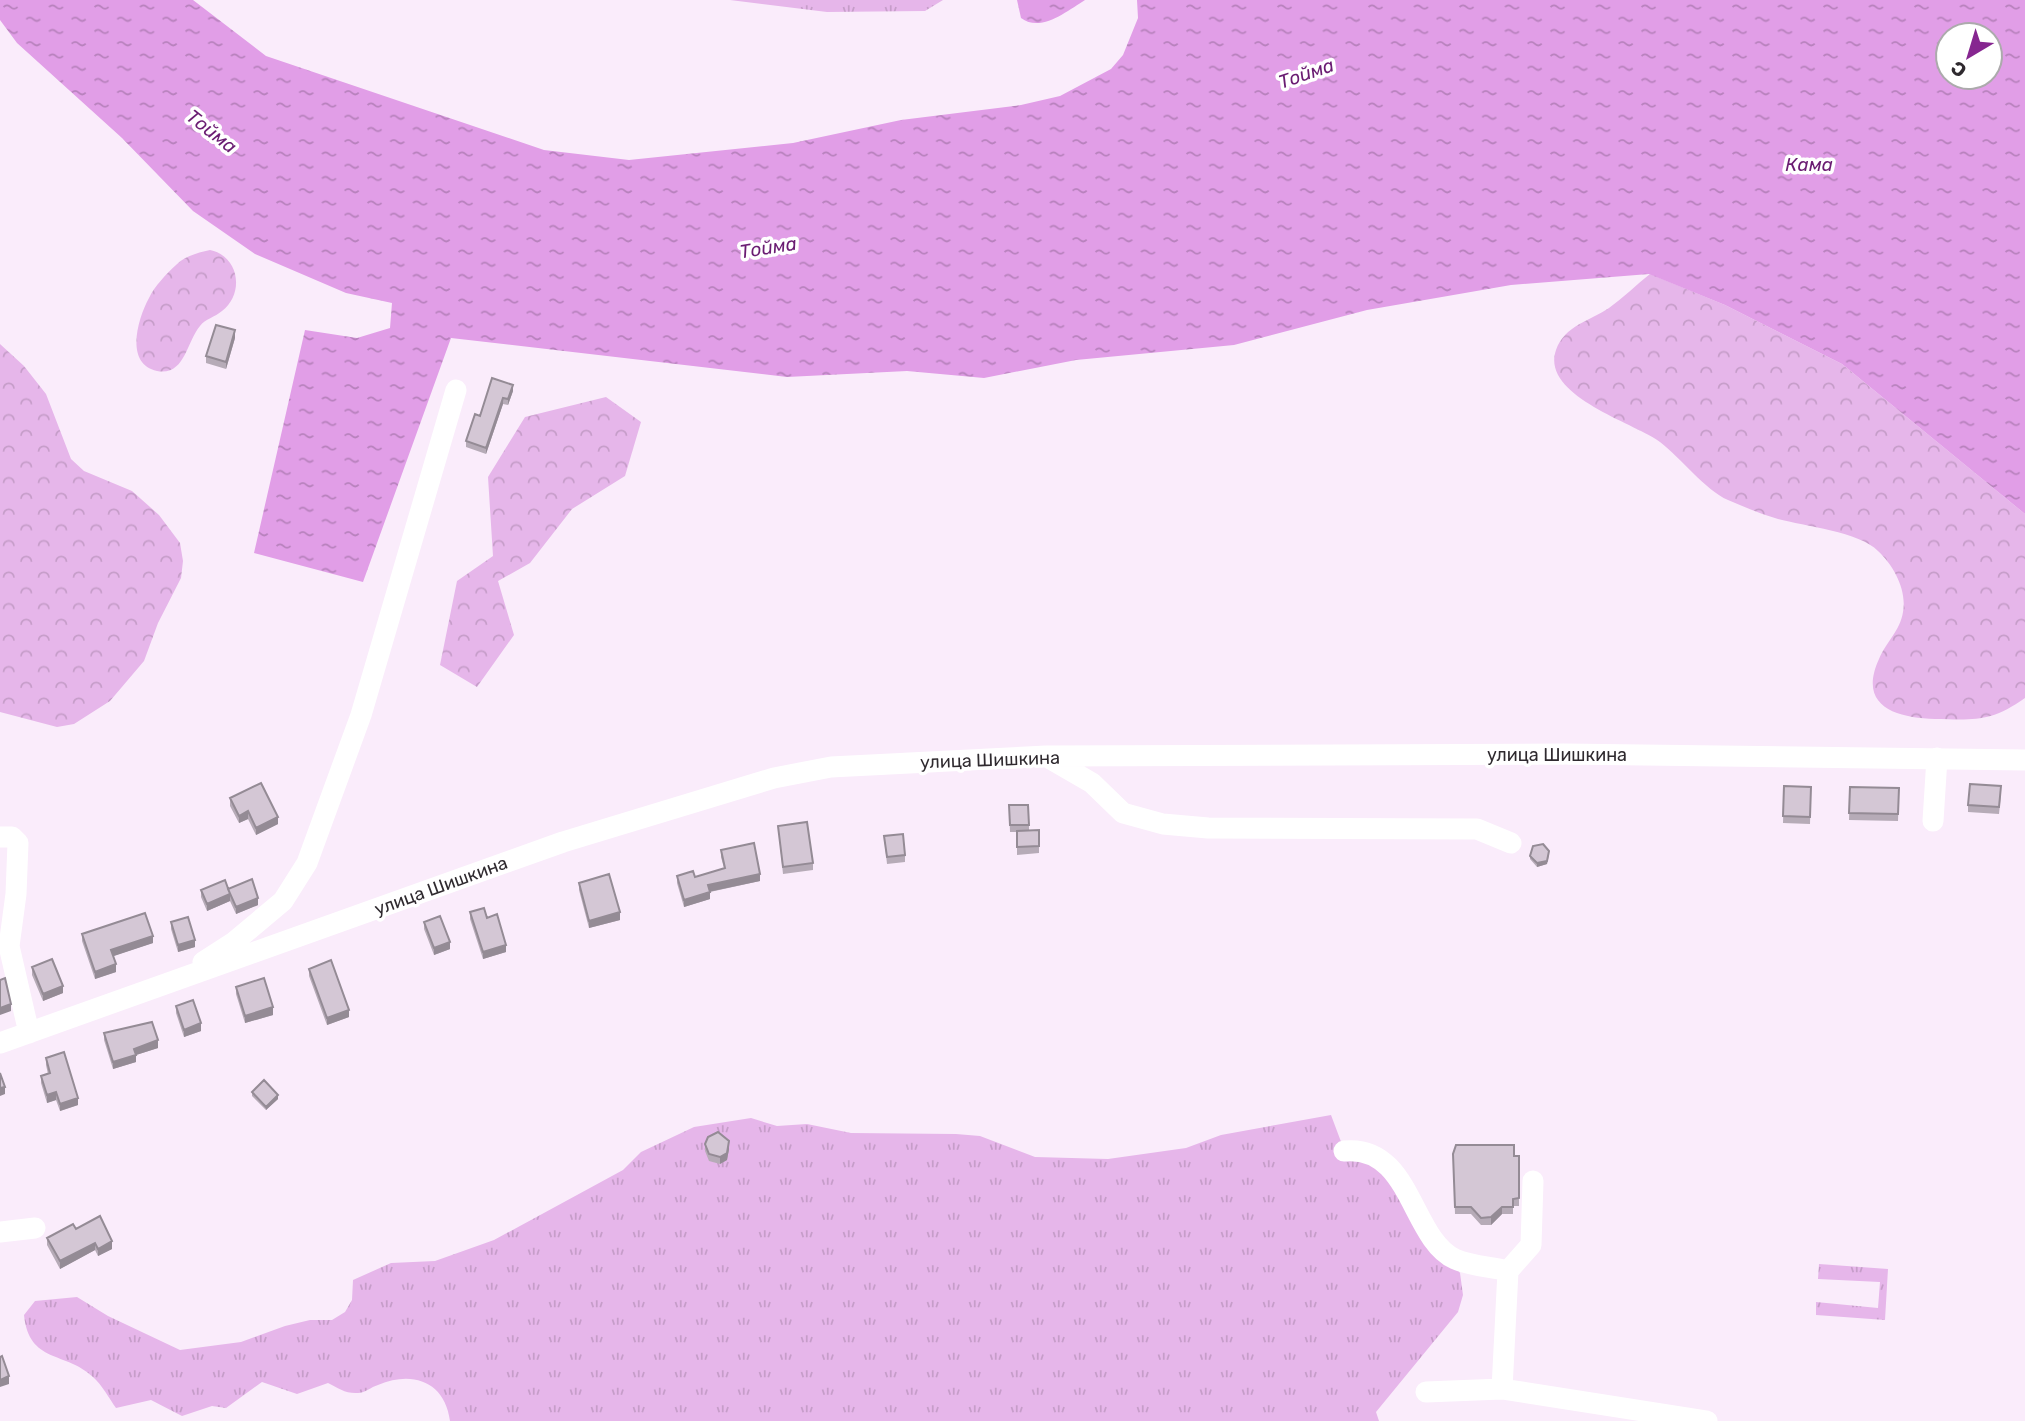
<svg xmlns="http://www.w3.org/2000/svg" width="2025" height="1421" font-family="Rubik,sans-serif">
<style>
.grass{fill:url(#grass-tufts)}
.forest{fill:url(#forest-crowns)}
.water{fill:url(#water-ripples);fill-rule:evenodd}
.lines{fill:none;stroke-linecap:round;stroke-linejoin:round}
.minor{stroke:#fff;stroke-width:21}
.wall{fill:#b6abb7}
.shaded-wall{fill:#948b95}
.building{fill:#d4c7d5;stroke:#948b95;stroke-width:2}
.labels{text-anchor:middle;stroke-width:7;stroke-linejoin:round;paint-order:stroke}
.street-label{font-size:18px;fill:#2f2a2f;stroke:#fff}
.water-label{font-size:19px;font-style:italic;fill:#6a1c72;stroke:#fff}
</style>
<defs>
<pattern id="grass-tufts" width="24" height="20" patternUnits="userSpaceOnUse" patternTransform="scale(1.75)"><rect width="24" height="20" fill="#e6b6ea"/><path d="M3 7l-1-3M5 7V3M7 7l1-3M15 17l-1-3M17 17v-4M19 17l1-3" fill="none" stroke="#c69dc9"/></pattern>
<pattern id="forest-crowns" width="20" height="18" patternUnits="userSpaceOnUse" patternTransform="scale(1.75)"><rect width="20" height="18" fill="#e6b6ea"/><path d="M2 6a3 3 0 1 1 6 0M12 15a3 3 0 1 1 6 0" fill="none" stroke="#c69dc9"/></pattern>
<pattern id="water-ripples" width="26" height="14" patternUnits="userSpaceOnUse" patternTransform="scale(1.75)"><rect width="26" height="14" fill="#e19ee7"/><path d="M2 4q2-2 4 0t4 0M15 11q2-2 4 0t4 0" fill="none" stroke="#b781bc"/></pattern>
</defs>
<rect width="100%" height="100%" fill="#faecfb"/>
<!-- grass -->
<path class="grass" d="M730,0H943L925,11L827,12Z
M1331,1115L1343,1147L1387,1161L1460,1273L1463,1295L1458,1312L1376,1412L1379,1421H450C445,1382 413,1370 378,1385C371,1387 365,1393 358,1393C346,1394 338,1388 328,1383L297,1394L262,1382L226,1408L212,1406L182,1416L151,1400L116,1408C109,1398 102,1385 93,1377C66,1351 29,1364 24,1315L35,1301L77,1297L108,1316L180,1350L241,1342L285,1326L310,1320H332L345,1312L352,1300L353,1280L391,1263L435,1261L494,1240L623,1170L641,1152L694,1127L751,1118L777,1126L807,1124L851,1133L956,1134L980,1136L1035,1157L1108,1159L1186,1148L1221,1135Z
M1819,1264L1888,1269L1885,1320L1816,1315V1302L1878,1308L1880,1282L1818,1279Z"/>
<!-- forest -->
<path class="forest" d="M210,250C239,256 245,293 222,311C215,317 205,319 200,326C186,343 185,376 157,371C124,364 138,318 149,298C154,287 167,273 176,265C185,256 197,253 210,250Z
M1650,274L1725,305L1842,364L2025,514V698C1991,722 1975,720 1935,719C1897,718 1857,707 1879,659C1886,642 1900,631 1903,612C1907,590 1894,566 1878,551C1860,532 1804,526 1778,519C1761,514 1744,507 1728,500C1705,490 1681,458 1660,442C1635,423 1540,396 1556,350C1565,325 1590,321 1609,308C1623,298 1636,285 1650,274Z
M0,344L24,366L46,394L71,459L84,471L132,491L159,515L180,543L183,561L181,578L158,623L144,661L110,701L74,724L57,727L0,712Z
M606,397L641,422L625,476L572,509L530,563L498,581L514,635L477,687L440,665L457,581L493,556L488,477L525,417Z"/>
<!-- water -->
<path class="water" d="M0,0H193L266,56L544,150L629,160L793,143L901,120L1021,105L1060,96L1111,69L1123,55L1138,18L1137,0H2025V514L1842,364L1725,305L1649,274L1511,285L1367,310L1234,345L1076,360L984,378L907,371L787,377L451,338L363,582L254,553L305,330L357,338L390,328L392,303L346,293L255,254L193,211L122,138L17,43L0,20ZM1948,35H1990V77H1948Z
M1017,0H1085C1067,11 1041,33 1021,18Z"/>
<g class="lines">
<!-- minor -->
<path class="minor" d="M1047,757L1092,783L1123,813L1163,824L1208,828L1477,829L1511,843
M1933,821L1937,758
M0,837H12L18,843L16,894L9,946L29,1033
M203,962L234,942L283,901L307,863L361,715L456,390
M0,1043L563,842L774,778L831,767L1046,756L1564,754L2025,760
M1344,1151C1411,1144 1411,1239 1455,1259C1470,1266 1492,1267 1508,1271L1502,1389L1426,1392
M0,1232L35,1228
M1508,1271L1531,1245L1533,1181
M1502,1389L1707,1421"/>
</g>
<!-- wall -->
<path class="wall" d="M235,338L226,369L206,363V356Z
M492,378L513,391L508,405L503,404L486,454L466,447V441L480,416Z
M1784,786L1811,787L1810,824L1783,823Z
M1850,787L1899,788L1898,821L1849,820Z
M2001,794L1999,814L1968,812V805Z
M230,798L278,824L256,835L248,819L239,823L230,806Z
M1009,805L1029,825V830H1039V853L1017,855V832H1010Z
M778,826L813,863V870L783,874Z
M884,836L905,855V862L887,864Z
M721,850L760,881L710,892V899L684,907L677,883V876L695,877L724,868L721,857Z
M1549,855L1547,864L1537,867L1530,859V856Z
M579,883L620,920L589,928L579,890Z
M228,889L258,905L236,914L230,901L207,911L201,897V890Z
M470,912L487,918L506,952L483,959L470,919Z
M171,922L195,947L178,952L171,929Z
M424,922L450,949L434,955L424,929Z
M82,934L153,943L113,956L116,972L95,979L82,941Z
M32,967L63,993L43,1001L32,975Z
M309,969L349,1017L327,1025L309,976Z
M236,987L273,1015L245,1023L236,994Z
M176,1006L201,1031L184,1037L176,1013Z
M104,1033L158,1048L136,1055V1062L113,1069L104,1040Z
M46,1058L78,1105L60,1111L56,1100L47,1103L41,1083V1076L48,1074L46,1065Z
M252,1092L278,1099L266,1110L252,1096Z
M705,1144L729,1149L727,1160L720,1164L709,1161L705,1151Z
M1453,1154L1519,1156V1206H1513V1214H1502L1491,1225H1481L1471,1214H1455Z
M76,1229L112,1249L98,1256L95,1250L60,1269L47,1245V1238Z"/>
<!-- shaded-wall -->
<path class="shaded-wall" d="M235,330V338L226,369V362Z
M513,385V391L508,405V399Z
M503,398V404L486,454V448Z
M248,811V819L239,823V816Z
M278,817V824L256,835V828Z
M1549,851L1547,864L1537,867V863Z
M760,874V881L708,892V885Z
M710,892V899L684,907V900Z
M230,894V901L207,911V904Z
M258,898V905L236,914V907Z
M620,912V920L589,928V921Z
M153,936V943L111,957V950Z
M195,940V947L178,952V945Z
M450,942V949L434,955V948Z
M506,945V952L483,959V952Z
M116,964V972L95,979V972Z
M63,986V993L43,1001V994Z
M11,1004V1011L0,1015V1008Z
M273,1007V1015L245,1023V1016Z
M349,1010V1017L327,1025V1018Z
M201,1023V1031L184,1037V1030Z
M158,1040V1048L136,1055V1062L113,1069V1062L134,1049Z
M5,1087V1094L0,1096V1088Z
M56,1092V1100L47,1103V1095Z
M278,1095V1099L266,1110V1107Z
M78,1098V1105L60,1111V1104Z
M729,1141V1149L727,1160L720,1164V1157Z
M1502,1207V1214L1491,1225V1217Z
M112,1241V1249L98,1256V1249Z
M95,1243V1250L60,1269V1261Z
M9,1376V1384L0,1387V1380Z"/>
<!-- building -->
<path class="building" d="M216,325L235,330L226,362L206,356Z
M492,378L513,385L508,399L503,398L486,448L466,441L475,414L480,416Z
M261,783L278,817L256,828L248,811L239,816L230,798Z
M1970,784L2001,786L1999,807L1968,805Z
M1784,786L1811,787L1810,817L1783,816Z
M1850,787L1899,788L1898,814L1849,813Z
M1009,805H1028L1029,825H1010Z
M807,822L813,863L783,867L778,826Z
M1039,830V846L1017,847V831Z
M903,834L905,855L887,857L884,836Z
M754,843L760,874L708,885L710,892L684,900L677,876L693,871L695,877L725,868L721,850Z
M1543,844L1549,851L1547,861L1537,863L1530,856L1533,846Z
M609,874L620,912L589,921L579,883Z
M252,879L258,898L236,907L228,889Z
M225,880L230,894L207,904L201,890Z
M484,908L487,918L497,914L506,945L483,952L470,912Z
M145,913L153,936L111,950L116,964L95,972L82,934Z
M440,916L450,942L434,948L424,922Z
M188,917L195,940L178,945L171,922Z
M52,959L63,986L43,994L32,967Z
M331,960L349,1010L327,1018L309,969Z
M5,978L11,1004L0,1008V980Z
M264,978L273,1007L245,1016L236,987Z
M193,1000L201,1023L184,1030L176,1006Z
M152,1022L158,1040L134,1049L136,1055L113,1062L104,1033Z
M64,1052L78,1098L60,1104L56,1092L47,1095L41,1076L50,1073L46,1058Z
M0,1073L5,1087L0,1088Z
M264,1080L278,1095L266,1107L252,1092Z
M718,1132L729,1141L727,1153L720,1157L709,1154L705,1144L708,1137Z
M1456,1145H1514V1156H1519V1198L1513,1199V1207H1502L1491,1217L1481,1218L1471,1207H1455L1453,1154Z
M100,1216L112,1241L98,1249L95,1243L60,1261L47,1238L73,1224L76,1229Z
M2,1356L9,1376L0,1380V1357Z"/>
<g class="labels">
<!-- street labels -->
<g class="street-label">
<text x="1557" y="761">улица Шишкина</text>
<text transform="translate(990 760) rotate(-2)" y="6">улица Шишкина</text>
<text transform="translate(441 886) rotate(-20)" y="6">улица Шишкина</text>
</g>
<!-- water labels -->
<g class="water-label">
<text transform="translate(1306 73) rotate(-19)" y="7">Тойма</text>
<text transform="translate(212 131) rotate(38)" y="7">Тойма</text>
<text x="1809" y="171">Кама</text>
<text transform="translate(768 247) rotate(-9)" y="7">Тойма</text>
</g>
</g>
<!-- north arrow -->
<g transform="translate(1969 56) rotate(218)"><circle r="33" fill="#ffffff" stroke="#acaaac" stroke-width="2"/>
<path d="M0-5L12 26L0 18L-12 26Z" fill="#862690"/>
<text y="-10" font-size="19" font-weight="bold" text-anchor="middle" fill="#2f2a2f">С</text>
</g>
</svg>
